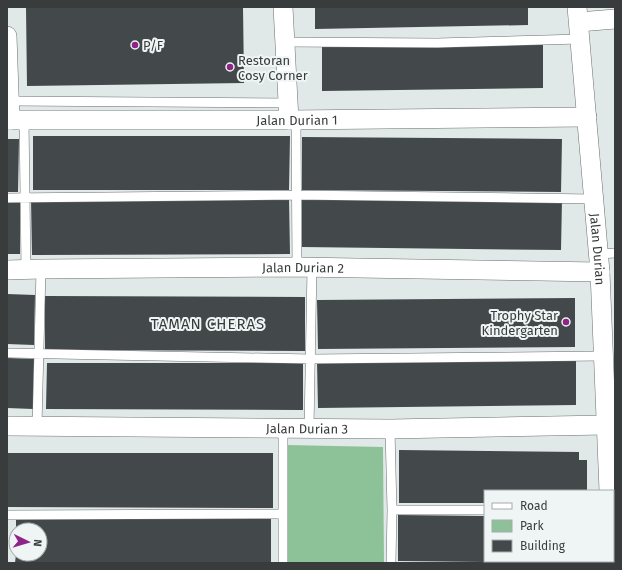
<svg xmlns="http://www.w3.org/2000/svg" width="622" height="570" font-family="'Fira Sans',sans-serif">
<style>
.green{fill:#8dc298}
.building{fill:#43484a}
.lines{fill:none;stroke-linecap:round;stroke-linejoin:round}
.lane-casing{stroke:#6b7071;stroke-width:10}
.street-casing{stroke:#6b7071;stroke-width:20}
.lane{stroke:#fff;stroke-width:9}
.street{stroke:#fff;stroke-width:19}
.poi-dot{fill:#8f2488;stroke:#eff5f5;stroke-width:1.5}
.labels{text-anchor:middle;stroke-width:4;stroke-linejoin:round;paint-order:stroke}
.poi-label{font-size:13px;fill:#393c3c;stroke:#eff5f5;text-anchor:start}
.street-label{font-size:13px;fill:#393c3c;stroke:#eff5f5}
.quarter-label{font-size:15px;letter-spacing:1px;fill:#393c3c;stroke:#eff5f5}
</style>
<rect width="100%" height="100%" fill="#e1e8e8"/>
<!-- green -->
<path class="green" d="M287,445L383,447L384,563H288Z"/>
<!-- building -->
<path class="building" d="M26,7H243L244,83L27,86Z
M315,7H528V25L315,29Z
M543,42V88L322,91V45Z
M33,136H290L289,190H33Z
M302,137L562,139L561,192L302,190Z
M7,139H19L18,192H7Z
M302,196L562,199L561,250L302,247Z
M289,198L290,254L32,255L31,199Z
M7,200H20V254H7Z
M7,294L35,295L34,345L7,344Z
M45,296L305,297V351L45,350Z
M575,298V347L318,349L317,300Z
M7,358L34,359L33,409L7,408Z
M576,358V405L318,408L317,361Z
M47,363H303V410L46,409Z
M399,450L579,452V460H587V491H485V503H399Z
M7,453H273V508L7,507Z
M398,515L485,516V562L398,561Z
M271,518V562L15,563L16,554H40V530H16V519Z"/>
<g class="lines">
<!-- lane casing -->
<g class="lane-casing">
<path id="lane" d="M285,42L437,43L580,39
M10,101L289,103
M24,119L26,270
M296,119L297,267
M7,198L296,195L594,199
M598,254L615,253
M7,353L311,359L603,356
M37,426L41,269
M283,428V563
M309,428L312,267
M390,429L392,510L391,563
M392,510H485
M7,515L283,514"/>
</g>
<!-- street casing -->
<g class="street-casing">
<g id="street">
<path d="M283,7L289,120"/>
<path id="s1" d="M577,7L600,272L609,491"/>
<path d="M579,22L615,19"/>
<path d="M7,36L10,120"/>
<path id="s2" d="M7,120H289L587,117"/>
<path id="s3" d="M7,270L41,269L297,267L600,272"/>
<path id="s4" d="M7,426L390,429L606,425"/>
<path d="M612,561V563"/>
</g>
</g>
<!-- lane -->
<use href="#lane" class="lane"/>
<!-- street -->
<use href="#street" class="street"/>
</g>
<!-- markers -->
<g class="poi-dot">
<circle cx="135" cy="45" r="4"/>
<circle cx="230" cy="67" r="4"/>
<circle cx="566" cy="322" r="4"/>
</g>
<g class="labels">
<!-- poi labels -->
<g class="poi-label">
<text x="143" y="50">P/F</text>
<text x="238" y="65">Restoran<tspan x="238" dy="15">Cosy Corner</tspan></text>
<text x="558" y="320" text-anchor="end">Trophy Star<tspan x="558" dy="15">Kindergarten</tspan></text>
</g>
<!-- street labels -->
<g class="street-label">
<text dy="5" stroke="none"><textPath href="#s2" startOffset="290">Jalan Durian 1</textPath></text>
<text dy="5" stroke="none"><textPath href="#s1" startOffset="243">Jalan Durian</textPath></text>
<text dy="5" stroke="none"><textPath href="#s3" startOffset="296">Jalan Durian 2</textPath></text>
<text dy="5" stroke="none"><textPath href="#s4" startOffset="300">Jalan Durian 3</textPath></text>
</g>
<!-- quarter labels -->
<g class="quarter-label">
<text x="208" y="329">TAMAN CHERAS</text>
</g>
</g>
<!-- border -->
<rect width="622" height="570" fill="none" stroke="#393c3c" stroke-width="16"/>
<!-- legend -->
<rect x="484" y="490" width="130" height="72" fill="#eff5f5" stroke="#a6abab"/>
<rect x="492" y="503" width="20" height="6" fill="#ffffff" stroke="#a6abab"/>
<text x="520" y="510" font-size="12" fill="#393c3c">Road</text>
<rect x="492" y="520" width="20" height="12" fill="#8dc298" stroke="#a6abab"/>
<text x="520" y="530" font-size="12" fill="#393c3c">Park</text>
<rect x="492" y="540" width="20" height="12" fill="#43484a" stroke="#a6abab"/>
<text x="520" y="550" font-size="12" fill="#393c3c">Building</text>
<!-- north arrow -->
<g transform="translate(28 542) rotate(95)"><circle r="19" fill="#eff5f5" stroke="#a6abab"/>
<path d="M0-3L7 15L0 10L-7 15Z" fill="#8f2488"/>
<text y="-6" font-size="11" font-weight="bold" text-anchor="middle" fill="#393c3c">N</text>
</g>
</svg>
